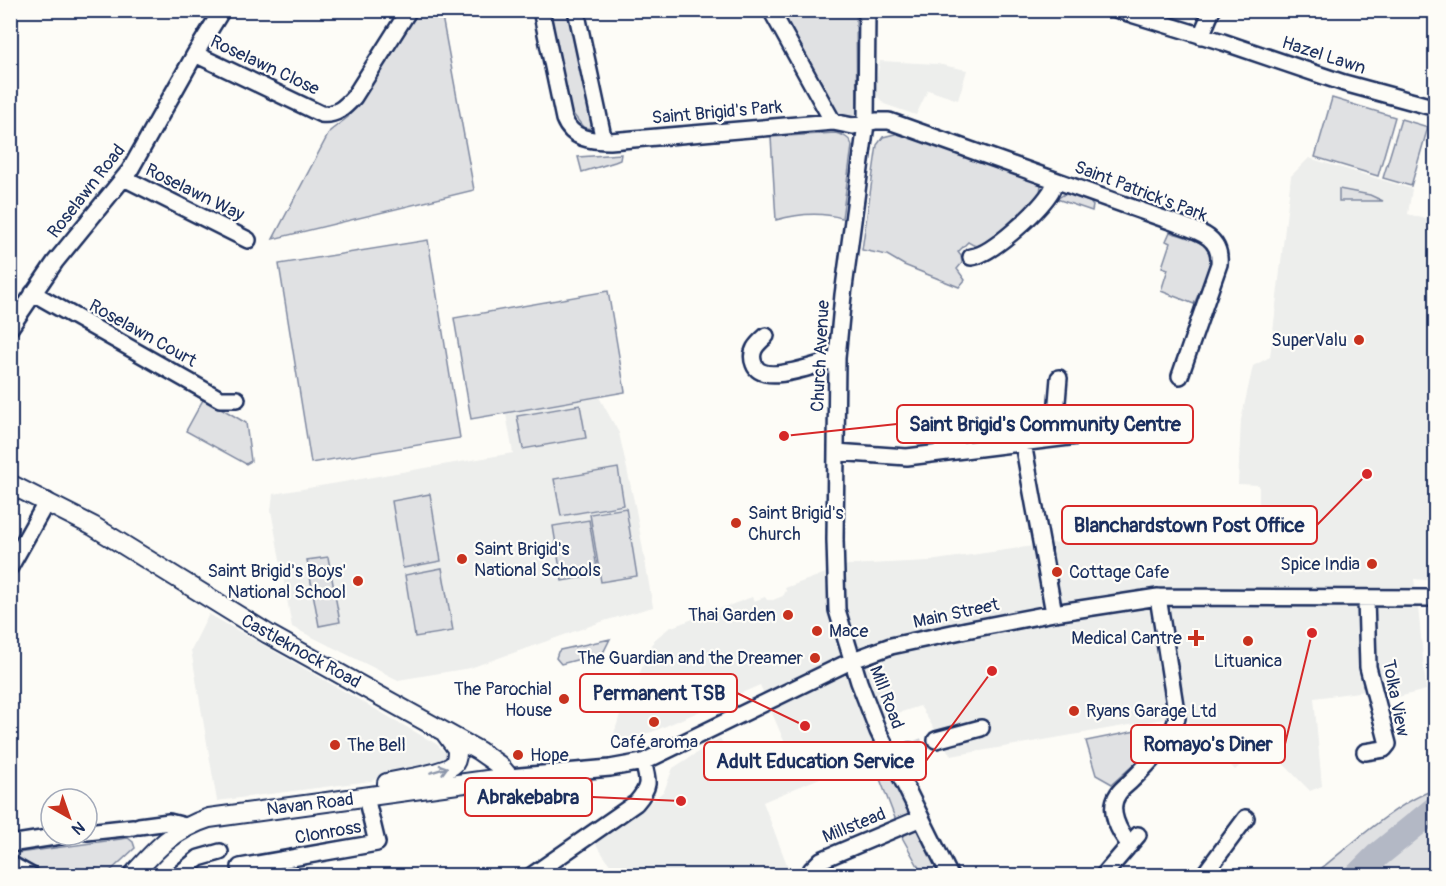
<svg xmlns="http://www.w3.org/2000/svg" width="1446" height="886" font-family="Pangolin,sans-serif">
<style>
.built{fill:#edeeec}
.green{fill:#e0e1e3;stroke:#7e88a0;stroke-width:1.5}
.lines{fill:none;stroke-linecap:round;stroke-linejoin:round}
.river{stroke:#b3b8c5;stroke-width:26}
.minor-tunnel{stroke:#d0d3d8;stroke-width:15;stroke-dasharray:15 8;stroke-linecap:butt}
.minor-casing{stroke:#1b2f5e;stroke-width:20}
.major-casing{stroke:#1b2f5e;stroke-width:22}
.minor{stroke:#fdfcf7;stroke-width:15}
.major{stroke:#fdfcf7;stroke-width:18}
.oneway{stroke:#8c96aa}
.poi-dot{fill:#c8321e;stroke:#fdfcf7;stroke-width:2}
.labels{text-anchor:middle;stroke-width:4.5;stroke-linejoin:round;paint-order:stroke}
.street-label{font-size:18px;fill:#1b2f5e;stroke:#fdfcf7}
.poi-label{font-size:18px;fill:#1b2f5e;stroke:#fdfcf7;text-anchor:end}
.leader{fill:none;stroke:#d62828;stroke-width:2}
.callout-dot{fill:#d62828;stroke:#fdfcf7;stroke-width:2}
.callout{fill:#fdfcf7;stroke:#d62828;stroke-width:2}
.callout-label{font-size:20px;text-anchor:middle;font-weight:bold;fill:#1b2f5e}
</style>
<rect width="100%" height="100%" fill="#fdfcf7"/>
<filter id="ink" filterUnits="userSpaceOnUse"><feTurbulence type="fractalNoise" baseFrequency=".0167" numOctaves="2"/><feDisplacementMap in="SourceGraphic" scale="12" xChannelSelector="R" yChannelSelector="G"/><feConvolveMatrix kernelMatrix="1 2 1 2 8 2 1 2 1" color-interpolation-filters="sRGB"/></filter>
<g filter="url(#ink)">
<!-- built -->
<path class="built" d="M880,61L937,64L967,70L958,100L928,90L916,115L884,104L874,92Z
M1309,158L1412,189L1408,214L1436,222L1435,581L1414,579L1419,616L1426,690L1386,700L1372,699L1366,691L1314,698L1322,786L1310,791L1263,743L1235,770L1224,758L1213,724L1190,729L1187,715L951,756L920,706L867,723L881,752L763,802L791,875H617L595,843L633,817L664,791L673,768L720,738L738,773L790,755L760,685L652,732L627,738L613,737L622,708L627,702L654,640L669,628L752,597L754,601L765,597L767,600H773L783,596L786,591L785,588L848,565L929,561L1259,514V485L1238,484L1241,420L1253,366L1270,357L1291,176Z
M599,397L619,433L636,510L653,607L604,621L470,668L398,680L292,627L271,510L273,494L513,453L506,414Z
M209,614L438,745L446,754L443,761L399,770L371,781L217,801L191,650Z"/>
<!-- green -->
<path class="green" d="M418,11H441L474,190L273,239L330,131L348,117Z
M548,11H572L596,130L583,127L574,115L570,116Z
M778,11H856L857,117L853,119L840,116L835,112Z
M1332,98L1395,117L1378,176L1315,157Z
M1401,119L1428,127L1411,186L1383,178Z
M835,133C843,134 851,139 852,146L842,218C821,212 797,214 776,220L771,137Z
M899,133L1041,184L1040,194L1036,198C1025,208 994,242 981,245C976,247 973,245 968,242L958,252L961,256L962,263L957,269L965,280L959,287L904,265L887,255L862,250L877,145L883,137Z
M621,154L620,160L615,162L582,172L578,157Z
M1339,189L1370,195L1383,201H1339Z
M1068,194L1090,202L1093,206L1092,211L1057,199L1063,195Z
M1170,232C1181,236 1196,239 1206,246C1219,254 1199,292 1194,304L1161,291L1168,269L1162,267L1170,243L1166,241Z
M428,240L460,438L311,463L279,264Z
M608,291L625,392L471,419L454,318Z
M204,398L246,423L251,461L246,464L186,431Z
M580,405L586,438L523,449L517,416Z
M618,468L624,505L561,516L554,479Z
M430,494L441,561L403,568L392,501Z
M626,508L637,576L601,582L590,514Z
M589,520L598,575L562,581L553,526Z
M328,557L340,622L319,626L307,560Z
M442,568L453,631L415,637L405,575Z
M610,639L603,653L561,664L556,658L558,652L560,650Z
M1161,726L1162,732L1148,752L1112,784L1096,775L1086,741Z
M890,770L941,875H923L903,839L880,779Z
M1435,790V875H1313C1344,851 1400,799 1435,790Z
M128,838L133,842L135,848L106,875H46L16,856L18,853Z"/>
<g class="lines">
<!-- river -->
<path class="river" d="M1357,876L1378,855L1436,808"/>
<!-- minor-tunnel -->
<path class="minor-tunnel" d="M910,751L936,740"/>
<!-- minor casing -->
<g class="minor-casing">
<path id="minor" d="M541,10L564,119C572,139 591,141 610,141L833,122L853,126L876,121H889L1170,221C1193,230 1222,234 1219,264L1180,376
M576,10L604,141
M771,10L833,122
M867,10L866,124L843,295L837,358L835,540L837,610L859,682L878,731L950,876
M1118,10L1223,42L1344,83L1436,108
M1201,36L1212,10
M195,54L321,114C336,116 345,107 354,97L409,10
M124,178L248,240
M971,257C992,255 1038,211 1050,193C1053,189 1054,184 1055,180
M33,293L220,399H237
M10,328L55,262L130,170L195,54L222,10
M766,336C757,344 749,351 754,364C762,387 820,363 837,359
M1054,438L1059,378
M1023,443L1054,613
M836,452L907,457L1151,427
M10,567L47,501
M936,740L981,728
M1365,752L1384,749L1388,744L1368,667L1366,598
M892,760L910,751
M509,777L610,768L643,762L853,660L891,646L966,630L1054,613L1158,597L1436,598
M139,826L169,822L185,826
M87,832L133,827
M10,844L67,835
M1130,845C1119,832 1107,810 1118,794C1121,789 1127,785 1131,781C1149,763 1171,742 1177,718L1158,597
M10,864L32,876
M240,867L377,843L366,797
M177,876L199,858L220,852
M531,876L636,803C650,787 649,782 643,762
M811,876V870L821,860L921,818
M1103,876L1138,835
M1203,876L1246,818"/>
</g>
<!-- major casing -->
<g class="major-casing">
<path id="major" d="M10,484L93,526L268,634L479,751L499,765L509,777
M387,783C402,779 445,774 454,764C457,760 457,755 457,749L446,734
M132,876C156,849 174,829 209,818L509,777"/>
</g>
<!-- minor -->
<use href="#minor" class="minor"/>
<!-- major -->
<use href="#major" class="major"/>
</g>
<!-- one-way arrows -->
<defs><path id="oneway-shaft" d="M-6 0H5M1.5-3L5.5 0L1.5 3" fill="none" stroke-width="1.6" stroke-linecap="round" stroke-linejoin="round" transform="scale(1.5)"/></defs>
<use class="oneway" href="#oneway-shaft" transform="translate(439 770) rotate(-17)"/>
</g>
<!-- markers -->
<g class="poi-dot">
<circle cx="1359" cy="340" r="6"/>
<circle cx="736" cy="523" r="6"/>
<circle cx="462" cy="559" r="6"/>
<circle cx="1372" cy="564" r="6"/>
<circle cx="1057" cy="572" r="6"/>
<circle cx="358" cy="581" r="6"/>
<circle cx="788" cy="615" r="6"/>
<circle cx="817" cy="631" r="6"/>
<path d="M1193 629h6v6h6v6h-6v6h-6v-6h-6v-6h6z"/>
<circle cx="1248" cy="641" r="6"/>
<circle cx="815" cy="658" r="6"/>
<circle cx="564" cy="699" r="6"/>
<circle cx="1074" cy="711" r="6"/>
<circle cx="654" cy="722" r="6"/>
<circle cx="335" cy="745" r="6"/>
<circle cx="518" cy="755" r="6"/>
</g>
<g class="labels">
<!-- street labels -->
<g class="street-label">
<text transform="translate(1324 55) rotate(18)" y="6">Hazel Lawn</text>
<text transform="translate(265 65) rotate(25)" y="6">Roselawn Close</text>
<text transform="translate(717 112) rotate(-5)" y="6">Saint Brigid's Park</text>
<text transform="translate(86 191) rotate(-52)" y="6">Roselawn Road</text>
<text transform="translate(1141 191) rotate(21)" y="6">Saint Patrick's Park</text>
<text transform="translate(195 192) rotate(26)" y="6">Roselawn Way</text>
<text transform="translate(143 333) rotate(29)" y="6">Roselawn Court</text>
<text transform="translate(820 356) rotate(-87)" y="6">Church Avenue</text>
<text transform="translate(956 613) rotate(-12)" y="6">Main Street</text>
<text transform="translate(301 651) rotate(29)" y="6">Castleknock Road</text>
<text transform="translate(887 697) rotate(69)" y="6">Mill Road</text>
<text transform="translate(1396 698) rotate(79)" y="6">Tolka View</text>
<text transform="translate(310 804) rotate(-7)" y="6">Navan Road</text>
<text transform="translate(854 825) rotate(-22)" y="6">Millstead</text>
<text transform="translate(328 832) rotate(-10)" y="6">Clonross</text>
</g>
<!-- poi labels -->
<g class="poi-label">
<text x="1347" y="346">SuperValu</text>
<text x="748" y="519" text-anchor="start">Saint Brigid's<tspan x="748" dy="21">Church</tspan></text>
<text x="474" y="555" text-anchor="start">Saint Brigid's<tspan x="474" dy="21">National Schools</tspan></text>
<text x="1360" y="570">Spice India</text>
<text x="346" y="577">Saint Brigid's Boys'<tspan x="346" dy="21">National School</tspan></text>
<text x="1069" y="578" text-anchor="start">Cottage Cafe</text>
<text x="776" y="621">Thai Garden</text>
<text x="829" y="637" text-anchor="start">Mace</text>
<text x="1182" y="644">Medical Cantre</text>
<text x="803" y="664">The Guardian and the Dreamer</text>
<text x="1248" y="667" text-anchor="middle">Lituanica</text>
<text x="552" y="695">The Parochial<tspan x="552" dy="21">House</tspan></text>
<text x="1086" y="717" text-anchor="start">Ryans Garage Ltd</text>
<text x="654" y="748" text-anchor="middle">Café aroma</text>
<text x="347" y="751" text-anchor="start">The Bell</text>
<text x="530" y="761" text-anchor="start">Hope</text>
</g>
</g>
<!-- callouts -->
<path class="leader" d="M784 436L897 424M1367 474L1317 525M805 726L737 693M1312 633L1285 744M992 671L926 761M681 801L592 797"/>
<g class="callout-dot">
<circle cx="784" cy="436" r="6"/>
<circle cx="1367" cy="474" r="6"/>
<circle cx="805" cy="726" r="6"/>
<circle cx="1312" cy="633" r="6"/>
<circle cx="992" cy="671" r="6"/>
<circle cx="681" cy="801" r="6"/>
</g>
<g class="callout">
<rect x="897" y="405" width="296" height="38" rx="6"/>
<rect x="1062" y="506" width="255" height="38" rx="6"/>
<rect x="580" y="674" width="157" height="38" rx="6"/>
<rect x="1131" y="725" width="154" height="38" rx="6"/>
<rect x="704" y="742" width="222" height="38" rx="6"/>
<rect x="465" y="778" width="127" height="38" rx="6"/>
</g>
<g class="callout-label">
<text x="1045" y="431">Saint Brigid's Community Centre</text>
<text x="1189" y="532">Blanchardstown Post Office</text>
<text x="659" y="700">Permanent TSB</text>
<text x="1208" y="751">Romayo's Diner</text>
<text x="815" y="768">Adult Education Service</text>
<text x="528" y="804">Abrakebabra</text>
</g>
<!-- margin -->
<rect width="1446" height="886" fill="none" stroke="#fdfcf7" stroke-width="36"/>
<rect x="18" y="18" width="1410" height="850" fill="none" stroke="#1b2f5e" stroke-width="2" filter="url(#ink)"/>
<!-- north arrow -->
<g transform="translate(69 817) rotate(140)"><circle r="28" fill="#fdfcf7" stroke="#a3aaba" stroke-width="1.5"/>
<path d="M0-4.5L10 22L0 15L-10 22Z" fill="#c8321e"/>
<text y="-9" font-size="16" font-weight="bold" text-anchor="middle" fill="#1b2f5e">N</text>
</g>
</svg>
